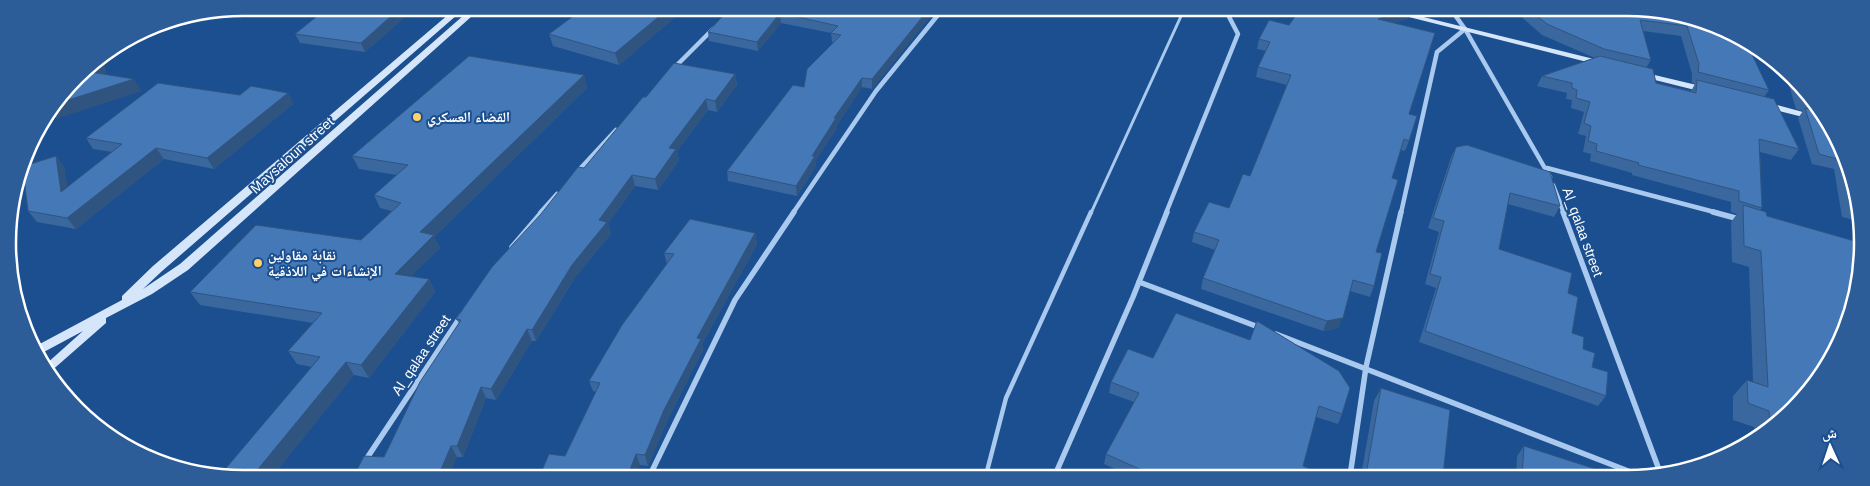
<svg xmlns="http://www.w3.org/2000/svg" width="1870" height="486" font-family="Arial,'Noto Naskh Arabic',sans-serif">
<style>
.lines{fill:none;stroke-linecap:round;stroke-linejoin:round}
.lane-far1{stroke:#a9c9ee;stroke-width:3}
.lane{stroke:#a9c9ee;stroke-width:4.5}
.street-far1{stroke:#a9c9ee;stroke-width:4.5}
.street{stroke:#a9c9ee;stroke-width:5.5}
.secondary{fill:#d6e6fa;fill-rule:evenodd}
.wall{fill:#3a679d;fill-rule:evenodd}
.shaded-wall{fill:#305480}
.building{fill:#4478b7;stroke:#305480}
.poi-dot{fill:#ffd166;stroke:#1b4f8f;stroke-width:2}
.labels{text-anchor:middle;stroke-width:4;stroke-linejoin:round;paint-order:stroke}
.poi-label{font-size:14px;font-weight:bold;fill:#fff;stroke:#1b4f8f;text-anchor:start}
.street-label{font-size:14px;fill:#fff;stroke:#1b4f8f}
.rim{fill:none;stroke:#fff;stroke-width:2.5}
</style>
<rect width="100%" height="100%" fill="#1b4f8f"/>
<g class="lines">
<!-- lane-far1 -->
<path class="lane-far1" d="M1091 213 1182 14 1181 10"/>
<!-- lane -->
<path class="lane" d="M986 475 1006 398 1091 212"/>
<!-- street-far1 -->
<g class="street-far1">
<path d="M1452 11 1465 29 1550 177"/>
<path d="M673 69 713 29"/>
<path d="M1547 168 1718 213"/>
<path d="M578 171 616 130"/>
<path d="M1553 185 1564 213"/>
<path d="M540 213 557 194"/>
<path d="M793 213 876 91 942 10"/>
<path d="M1166 213 1238 34 1226 11"/>
<path d="M1401 213 1437 52 1465 29"/>
</g>
<!-- street -->
<g class="street">
<path d="M1563 212 1661 475"/>
<path d="M1713 212 1739 219"/>
<path d="M512 247 542 212"/>
<path d="M1139 282 1261 328"/>
<path d="M1276 334 1641 476"/>
<path d="M365 461 461 316"/>
<path d="M650 475 735 300 794 212"/>
<path d="M1055 475 1133 297 1167 212"/>
<path d="M1350 476 1366 367 1401 212"/>
</g>
<!-- secondary -->
<g class="secondary">
<path d="M456 8H465L161 272 143 289 180 264 472 8H481L188 270 152 294 106 318V323L49 373 45 365 83 331 42 353 40 354 36 346 122 300V296L153 266Z"/>
<path d="M1385 11H1399L1602 61 1603 63 1599 65Z"/>
<path d="M1639 72H1642L1709 88 1710 90 1709 92H1703L1639 76Z"/>
<path d="M1766 102 1825 118 1827 123 1763 107 1762 105Z"/>
</g>
</g>
<!-- wall -->
<g class="wall">
<path d="M414 9 365 52 300 43 295 34Z"/>
<path d="M565 9H679L680 13 619 65 553 46 549 34 578 12Z"/>
<path d="M749 11 933 13 872 89 862 87 837 125V128L815 161 816 166 797 196 728 181 727 171 804 87 834 43 832 42 831 33 781 23 758 51 709 41 708 32Z"/>
<path d="M1299 11H1430L1420 14 1410 12 1407 19 1394 23 1409 114V141L1405 151 1401 150 1392 178 1376 252 1374 286 1370 297 1350 291 1338 328 1323 331 1201 289 1203 278 1215 250 1192 242 1194 232 1229 208 1250 176 1287 85 1256 77 1258 67 1266 51 1257 49 1259 39 1289 25Z"/>
<path d="M1518 11 1673 12 1769 90 1764 97 1799 149 1791 160 1760 152 1762 208 1760 210 1767 216 1793 410 1755 437 1754 427 1733 420V396L1747 380 1753 382 1749 267 1732 262 1731 222 1737 214 1731 212V202L1632 175V173L1590 161 1591 154 1583 152 1586 136 1578 134 1584 112 1571 108 1572 100 1566 99 1567 93 1537 86 1542 76 1595 58 1542 35 1517 13ZM1643 31 1681 36 1692 74V83L1695 84 1691 91 1656 83 1646 68 1651 60Z"/>
<path d="M735 74 737 85 717 112 708 110 677 151 679 160 658 190 635 186 608 224 611 234 576 276 536 341H532L496 400 486 398 463 457H384L459 323 456 319 646 97Z"/>
<path d="M584 75 587 88 434 237 440 248 411 276 429 279 435 292 369 378 354 375 274 474H221L312 367 297 364 288 351 313 323 200 305 190 292 361 240 392 211 380 208 374 195 397 175 359 169 352 156Z"/>
<path d="M1786 75 1823 112 1858 197V221L1842 217 1834 169 1812 164 1798 118 1803 111 1796 109Z"/>
<path d="M288 93 293 104 214 169 164 159 76 229 37 222 28 211 56 156 64 167 67 187 112 152 93 149 86 138 240 95Z"/>
<path d="M1456 147 1560 206 1554 217 1508 204 1499 249 1568 293 1572 333 1583 349 1592 367 1606 396 1598 406 1419 342 1436 288 1425 284 1439 232 1428 228 1451 157Z"/>
<path d="M755 233 757 244 702 344 703 350 667 421 648 466 565 456 596 392 593 391 589 381 667 264 664 253Z"/>
<path d="M1176 313 1342 414 1338 424 1316 417 1303 466 1324 476H1130L1104 464 1106 454 1134 402 1109 393 1111 382 1153 358Z"/>
<path d="M1381 388 1443 476H1361L1374 401Z"/>
<path d="M1524 446 1608 476H1516L1517 456Z"/>
</g>
<!-- shaded-wall -->
<g class="shaded-wall">
<path d="M400 8 414 9 365 52 361 43Z"/>
<path d="M667 9H679L680 13 619 65 615 53Z"/>
<path d="M928 10H933V13L872 89V79Z"/>
<path d="M1404 11H1410L1407 19 1375 29 1378 19Z"/>
<path d="M1421 11H1430L1420 14Z"/>
<path d="M780 13 781 23 758 51 757 42Z"/>
<path d="M103 56 107 77 82 74 86 69Z"/>
<path d="M735 74 737 85 717 112 715 101Z"/>
<path d="M584 75 587 88 434 237 440 248 401 286 395 274 420 232Z"/>
<path d="M862 78V87L837 125V128L815 161 816 166 797 196 796 186 812 156 834 118Z"/>
<path d="M134 79 142 91 56 119 52 113 59 103Z"/>
<path d="M288 93 293 104 214 169 207 158Z"/>
<path d="M706 99 708 110 677 151 679 160 658 190 655 179 669 148Z"/>
<path d="M156 148 164 159 76 229 67 218Z"/>
<path d="M56 156 64 167 70 203 61 192Z"/>
<path d="M632 175 635 186 608 224 611 234 576 276 536 341 532 330 599 220Z"/>
<path d="M755 233 757 244 702 344 703 350 667 421 648 466 645 455 664 410 697 338Z"/>
<path d="M429 279 435 292 369 378 361 365Z"/>
<path d="M1343 318 1338 328 1323 331 1327 321Z"/>
<path d="M527 329 532 341 496 400 491 389Z"/>
<path d="M31 336 38 343 35 344Z"/>
<path d="M346 362 354 375 274 474H254Z"/>
<path d="M481 387 486 398 463 457 457 446Z"/>
<path d="M451 446 457 457 450 474H439Z"/>
<path d="M636 454 640 465 636 475H628Z"/>
</g>
<!-- building -->
<g class="building">
<path d="M327 8H400L361 43 295 34Z"/>
<path d="M583 9H668L615 53 549 34Z"/>
<path d="M729 9H737L749 11 751 9 928 10 872 79 862 78 834 118H836L812 156H815L796 186 727 171 793 85 804 87 807 69 841 35 831 33 838 26 780 13 757 42 708 32Z"/>
<path d="M1299 11H1404L1378 19 1435 33 1409 114 1417 116 1409 141 1404 139 1392 178 1398 180 1376 252 1382 253 1374 286 1353 280 1343 318 1327 321 1203 278 1219 240 1194 232 1209 202 1229 208 1243 174 1250 176 1291 75 1258 67 1270 42 1259 39 1269 20 1289 25Z"/>
<path d="M1532 12H1673L1746 42 1769 90 1698 72 1699 64 1687 26 1640 20 1651 60 1604 49 1547 24Z"/>
<path d="M469 56 584 75 420 232 434 235 395 274 429 279 361 365 346 362 254 474H221L320 357 288 351 322 313 190 292 256 225 361 240 401 203 374 195 408 165 352 156Z"/>
<path d="M1600 56 1653 69 1656 83 1696 93 1697 80 1774 99 1799 149 1759 139 1762 208 1739 201V191L1638 165 1639 163 1596 151 1597 144 1588 141 1591 126 1584 123 1590 102 1576 98 1577 90 1572 88V83L1542 76Z"/>
<path d="M98 59 99 65 86 69 88 66Z"/>
<path d="M674 63 735 74 715 101 706 99 669 148 676 149 655 179 632 175 599 220 607 222 572 265 532 330 527 329 491 389 481 387 457 446H451L439 474H355L364 456 384 457 420 382 461 320 456 319 492 267 541 214 578 167 584 168 643 97H646Z"/>
<path d="M84 71 134 79 59 103Z"/>
<path d="M158 83 240 95 251 86 288 93 207 158 156 148 67 218 28 211 23 170 24 166 56 156 61 192 122 144 86 138Z"/>
<path d="M1799 88 1813 102 1802 100Z"/>
<path d="M1805 108 1823 113 1858 197V209L1850 207 1841 160 1819 154Z"/>
<path d="M1467 145 1550 172 1560 206 1510 193 1499 249 1572 273 1568 293 1578 297 1572 333 1584 337 1583 349 1595 353 1592 367 1608 372 1606 396 1425 331 1441 277 1430 274 1444 221 1433 218 1456 147Z"/>
<path d="M1743 205 1766 212 1767 216 1858 242V289L1831 360 1793 410 1770 426 1769 411 1748 403 1747 380 1768 387 1761 251 1744 246Z"/>
<path d="M690 219 755 233 697 338 701 339 664 410 645 455 636 454 628 475H540L549 454 565 456 600 383 589 381 622 325 674 254 664 253Z"/>
<path d="M1176 313 1250 340 1257 321 1339 371 1350 388 1342 414 1319 406 1303 466 1324 475V476H1155L1106 454 1139 393 1111 382 1128 349 1153 358Z"/>
<path d="M1381 388 1450 410 1443 476H1381L1382 474 1367 469Z"/>
<path d="M1524 446 1608 473V476H1522Z"/>
</g>
<!-- markers -->
<g class="poi-dot">
<circle cx="417" cy="117" r="5"/>
<circle cx="258" cy="263" r="5"/>
</g>
<g class="labels">
<!-- poi labels -->
<g class="poi-label">
<text x="427" y="122">القضاء العسكري</text>
<text x="268" y="260">نقابة مقاولين<tspan x="268" dy="16">الإنشاءات في اللاذقية</tspan></text>
</g>
<!-- street labels -->
<g class="street-label">
<text transform="translate(292 155) rotate(-42)" y="5">Maysaloun street</text>
<text transform="translate(1583 232) rotate(70)" y="5">Al_qalaa street</text>
<text transform="translate(421 355) rotate(-56)" y="5">Al_qalaa street</text>
</g>
</g>
<!-- crop -->
<path d="M0 0H1870V486H0ZM243 16H1627A227 227 0 0 1 1854 243V243A227 227 0 0 1 1627 470H243A227 227 0 0 1 16 243V243A227 227 0 0 1 243 16Z" fill="#2d5d98" fill-rule="evenodd"/>
<path class="rim" d="M243 16H1627A227 227 0 0 1 1854 243V243A227 227 0 0 1 1627 470H243A227 227 0 0 1 16 243V243A227 227 0 0 1 243 16Z"/>
<!-- north arrow -->
<g transform="translate(1830 446) rotate(357)" stroke="#1b4f8f" stroke-width="4" paint-order="stroke">
<path d="M0-4L9 19L0 12L-9 19Z" fill="#ffffff"/>
<text y="-8" font-size="14" font-weight="bold" text-anchor="middle" fill="#ffffff">ش</text>
</g>
</svg>
